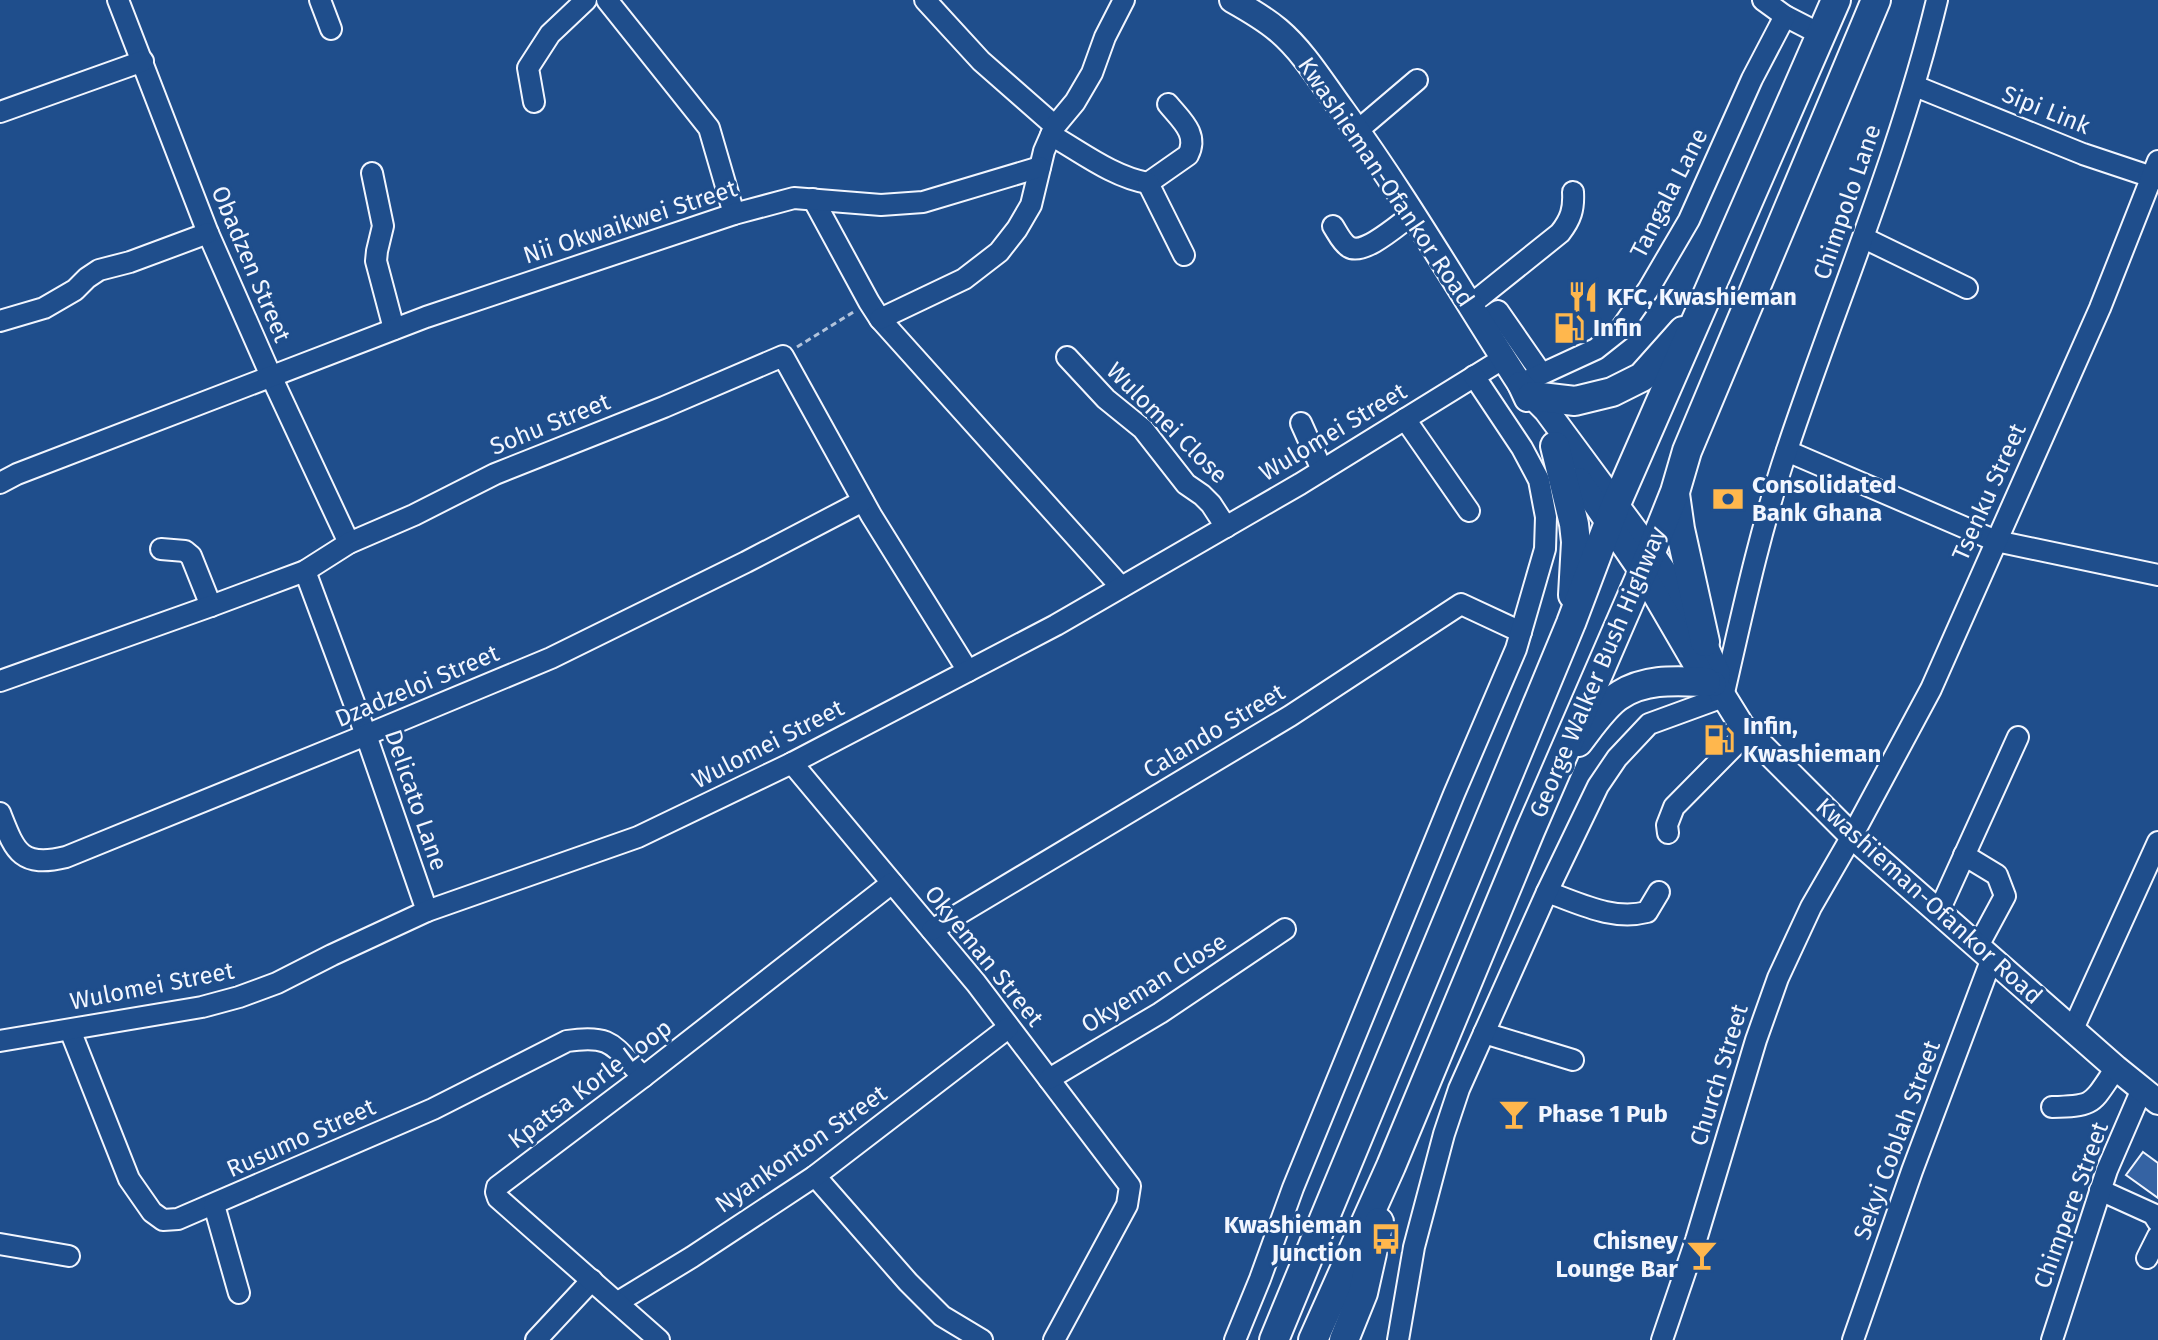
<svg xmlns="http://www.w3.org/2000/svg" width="2158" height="1340" font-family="'Fira Sans',sans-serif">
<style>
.building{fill:#3563a3;stroke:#f2f6ff;stroke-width:2}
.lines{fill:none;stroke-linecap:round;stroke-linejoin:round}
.minor-casing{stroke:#f2f6ff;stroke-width:24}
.major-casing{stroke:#f2f6ff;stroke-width:28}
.highway-casing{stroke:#f2f6ff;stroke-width:32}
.path{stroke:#b3c4dc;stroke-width:3;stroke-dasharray:6 4;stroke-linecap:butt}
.minor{stroke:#1f4e8c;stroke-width:20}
.major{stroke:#1f4e8c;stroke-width:24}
.highway{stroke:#1f4e8c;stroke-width:28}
.labels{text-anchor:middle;stroke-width:6;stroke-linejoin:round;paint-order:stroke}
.street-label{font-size:24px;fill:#f2f6ff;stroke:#1f4e8c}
.poi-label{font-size:24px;font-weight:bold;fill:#f2f6ff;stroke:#1f4e8c;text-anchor:start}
</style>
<rect width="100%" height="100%" fill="#1f4e8c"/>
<!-- building -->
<path class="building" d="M2143 1152 2158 1163V1198L2126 1175Z"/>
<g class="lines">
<defs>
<g id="minor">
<path d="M118 0 208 233 271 376 349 543"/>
<path d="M320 0 331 29"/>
<path d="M607 0 709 128 734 214"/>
<path d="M925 0 981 61 1055 126"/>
<path d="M1763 0 1785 16 1822 35"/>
<path d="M1915 86 2083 154 2158 179"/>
<path d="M534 102 528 68 550 34 586 0"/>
<path d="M0 112 143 61"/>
<path d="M1357 131 1417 80"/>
<path d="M1051 135C1081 152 1113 177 1148 183"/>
<path d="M372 173 383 226 377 251 376 261 394 329"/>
<path d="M1148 183 1188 155C1199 134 1181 120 1168 104"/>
<path d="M1148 183 1184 255"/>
<path d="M813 199 869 302 880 319 1121 587"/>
<path d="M1333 226C1337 232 1342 243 1349 247 1364 256 1399 224 1412 215"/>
<path d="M1864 238 1967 288"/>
<path d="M1469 306 1560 233C1571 219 1574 209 1573 192"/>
<path d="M880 319 964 279 999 252 1017 229 1031 205 1044 151 1051 135 1055 126 1075 102 1092 73 1105 37 1124 0"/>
<path d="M0 321 44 308 75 290 87 278 99 270 130 262 208 233"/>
<path d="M1482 322 1498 311 1541 373"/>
<path d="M1067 357 1106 399 1143 429 1186 484 1202 495 1211 504 1226 527"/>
<path d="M1520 384 1596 349 1620 330 1648 290 1689 220 1752 79 1785 16"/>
<path d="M1405 419 1469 511"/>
<path d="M1301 423 1322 470"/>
<path d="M1787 451 1996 541 2158 575"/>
<path d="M0 483 17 474 426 317 734 214 794 198 881 205 923 202 1040 167"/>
<path d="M161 549 185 551 191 556 211 606"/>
<path d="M305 571 366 735 427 911"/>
<path d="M0 681 211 606 305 571 349 543 414 515 495 474 664 407 783 356 871 515 968 671"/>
<path d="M792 763 976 983 1130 1186 1127 1205 1054 1340"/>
<path d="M0 813C15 851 20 868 66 857L366 735 551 658 746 562 863 501"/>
<path d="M1668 833 1667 825 1674 807 1748 732"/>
<path d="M1964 855 1997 875 2005 896 1978 946"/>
<path d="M1547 892C1579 903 1612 921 1647 912L1659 892"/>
<path d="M1939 911 2018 737"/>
<path d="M932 930 1290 716 1461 604 1521 632"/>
<path d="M2073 1029 2158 842"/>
<path d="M70 1030 129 1179 152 1212 163 1220 178 1219 433 1109 567 1041C613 1034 613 1046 643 1077"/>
<path d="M1484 1033 1573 1060"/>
<path d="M0 1041 202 1007 239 997 277 983 332 955 427 911 638 837 792 763 1056 625 1300 484 1504 358"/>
<path d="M1049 1079 1160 1013 1285 929"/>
<path d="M2052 1107C2096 1106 2091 1104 2116 1068"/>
<path d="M815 1176 908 1282 942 1316 982 1340"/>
<path d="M2100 1190 2153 1214 2158 1222"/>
<path d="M214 1205 239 1293"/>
<path d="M0 1244 69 1256"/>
<path d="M2147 1258 2158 1236"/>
<path d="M618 1302 692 1257 815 1176 1008 1028"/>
<path d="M536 1340 592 1280"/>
<path d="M659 1340 498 1198 496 1192 497 1187 643 1077 892 883"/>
<path d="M1235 1340 1260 1279 1293 1188 1454 794 1516 649 1545 549 1546 517 1539 480 1522 448 1474 376"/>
<path d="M1398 1340 1414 1247 1444 1134 1459 1089 1547 892 1598 786 1617 758 1649 724 1723 697C1742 614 1760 530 1787 450 1837 300 1900 154 1937 0"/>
<path d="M1662 1340 1696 1240 1756 1040 1778 978 1811 907 1852 836 1931 689 2100 308 2158 161"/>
<path d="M1853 1340 1912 1171 1992 958"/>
<path d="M2052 1340 2107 1170 2142 1089"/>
</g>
<g id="major">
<path d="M1232 0C1248 9 1264 18 1278 30 1304 52 1323 84 1343 111 1407 199 1461 293 1520 384L1527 399"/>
<path d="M1520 384 1546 410 1651 552 1689 609 1718 674 1716 684 1742 726 1852 836 2116 1068 2158 1102"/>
<path d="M1579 480 1642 572 1706 682 1714 684"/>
</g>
<g id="highway">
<path d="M1532 396 1575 401 1612 392 1642 377 1683 331"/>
<path d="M1555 446 1574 524 1576 542 1573 595"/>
<path d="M1675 494 1680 529 1705 642"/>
<path d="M1578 742C1589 728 1605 704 1620 695 1646 678 1677 681 1706 682"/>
<path d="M1274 1340 1571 623 1616 504 1836 0"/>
<path d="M1313 1340 1391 1166 1530 831 1651 552 1675 492 1687 451 1876 0"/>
<path d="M1344 1340 1363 1293 1379 1222"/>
</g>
</defs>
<!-- minor casing -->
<use href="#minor" class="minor-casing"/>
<!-- major casing -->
<use href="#major" class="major-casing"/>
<!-- highway casing -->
<use href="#highway" class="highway-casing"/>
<!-- path -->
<path class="path" d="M797 347 855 311"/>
<!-- minor -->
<use href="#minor" class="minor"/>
<!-- major -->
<use href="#major" class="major"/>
<!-- highway -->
<use href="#highway" class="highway"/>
</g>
<!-- icons -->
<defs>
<symbol id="restaurant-bare" viewBox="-9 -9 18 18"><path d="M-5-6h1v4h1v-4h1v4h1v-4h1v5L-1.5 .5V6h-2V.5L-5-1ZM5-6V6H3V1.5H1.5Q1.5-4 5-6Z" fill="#ffb74d" stroke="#1f4e8c" stroke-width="2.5" paint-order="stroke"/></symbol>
<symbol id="fuel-bare" viewBox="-9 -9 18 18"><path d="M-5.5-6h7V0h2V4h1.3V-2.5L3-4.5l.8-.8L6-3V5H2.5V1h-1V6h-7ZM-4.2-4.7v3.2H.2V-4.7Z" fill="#ffb74d" stroke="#1f4e8c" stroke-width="2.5" paint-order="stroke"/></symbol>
<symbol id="bank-bare" viewBox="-9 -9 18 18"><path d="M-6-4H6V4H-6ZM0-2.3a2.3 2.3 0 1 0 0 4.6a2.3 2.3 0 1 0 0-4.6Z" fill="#ffb74d" stroke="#1f4e8c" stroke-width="2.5" paint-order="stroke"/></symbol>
<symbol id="bar-bare" viewBox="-9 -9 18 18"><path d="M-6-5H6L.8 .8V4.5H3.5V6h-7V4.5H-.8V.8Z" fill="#ffb74d" stroke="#1f4e8c" stroke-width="2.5" paint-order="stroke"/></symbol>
<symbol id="bus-bare" viewBox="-9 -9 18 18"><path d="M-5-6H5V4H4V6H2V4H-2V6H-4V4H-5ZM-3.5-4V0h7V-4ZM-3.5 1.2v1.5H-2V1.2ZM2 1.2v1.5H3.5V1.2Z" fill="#ffb74d" stroke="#1f4e8c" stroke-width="2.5" paint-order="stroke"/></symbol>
</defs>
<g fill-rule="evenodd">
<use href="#restaurant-bare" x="1561" y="275" width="44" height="44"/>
<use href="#fuel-bare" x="1547" y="306" width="44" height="44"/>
<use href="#bank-bare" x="1706" y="477" width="44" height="44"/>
<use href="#fuel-bare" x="1697" y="718" width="44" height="44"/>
<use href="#bar-bare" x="1492" y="1092" width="44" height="44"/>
<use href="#bus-bare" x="1364" y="1217" width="44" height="44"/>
<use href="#bar-bare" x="1680" y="1233" width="44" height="44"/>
</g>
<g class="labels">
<!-- street labels -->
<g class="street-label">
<text transform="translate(2046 110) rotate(22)" y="8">Sipi Link</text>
<text transform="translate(1386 182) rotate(56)" y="8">Kwashieman-Ofankor Road</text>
<text transform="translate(1669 193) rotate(-63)" y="8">Tangala Lane</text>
<text transform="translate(1847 202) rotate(-71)" y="8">Chimpolo Lane</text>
<text transform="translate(630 222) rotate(-18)" y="8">Nii Okwaikwei Street</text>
<text transform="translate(251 264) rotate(67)" y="8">Obadzen Street</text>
<text transform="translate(1167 423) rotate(45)" y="8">Wulomei Close</text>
<text transform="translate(550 424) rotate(-22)" y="8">Sohu Street</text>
<text transform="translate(1333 432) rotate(-31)" y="8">Wulomei Street</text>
<text transform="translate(1989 492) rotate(-66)" y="8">Tsenku Street</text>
<text transform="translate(1598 672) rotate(-67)" y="8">George Walker Bush Highway</text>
<text transform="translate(417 686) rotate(-23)" y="8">Dzadzeloi Street</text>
<text transform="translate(1214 731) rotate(-31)" y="8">Calando Street</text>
<text transform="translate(768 744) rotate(-27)" y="8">Wulomei Street</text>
<text transform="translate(416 800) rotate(71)" y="8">Delicato Lane</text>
<text transform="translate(1929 901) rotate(42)" y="8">Kwashieman-Ofankor Road</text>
<text transform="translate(984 956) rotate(51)" y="8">Okyeman Street</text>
<text transform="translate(1154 983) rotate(-32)" y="8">Okyeman Close</text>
<text transform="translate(152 986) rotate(-11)" y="8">Wulomei Street</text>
<text transform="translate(1719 1075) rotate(-73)" y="8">Church Street</text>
<text transform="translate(590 1084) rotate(-37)" y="8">Kpatsa Korle Loop</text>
<text transform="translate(301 1138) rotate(-24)" y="8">Rusumo Street</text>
<text transform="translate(1897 1140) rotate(-70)" y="8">Sekyi Coblah Street</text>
<text transform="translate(801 1149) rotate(-35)" y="8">Nyankonton Street</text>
<text transform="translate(2071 1205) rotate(-70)" y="8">Chimpere Street</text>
</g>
<!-- poi labels -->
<g class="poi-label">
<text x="1607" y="305">KFC, Kwashieman</text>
<text x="1593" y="336">Infin</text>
<text x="1752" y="493">Consolidated<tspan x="1752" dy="28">Bank Ghana</tspan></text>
<text x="1743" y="734">Infin,<tspan x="1743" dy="28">Kwashieman</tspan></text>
<text x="1538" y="1122">Phase 1 Pub</text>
<text x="1362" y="1233" text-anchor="end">Kwashieman<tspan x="1362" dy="28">Junction</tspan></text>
<text x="1678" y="1249" text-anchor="end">Chisney<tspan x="1678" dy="28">Lounge Bar</tspan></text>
</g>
</g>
</svg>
